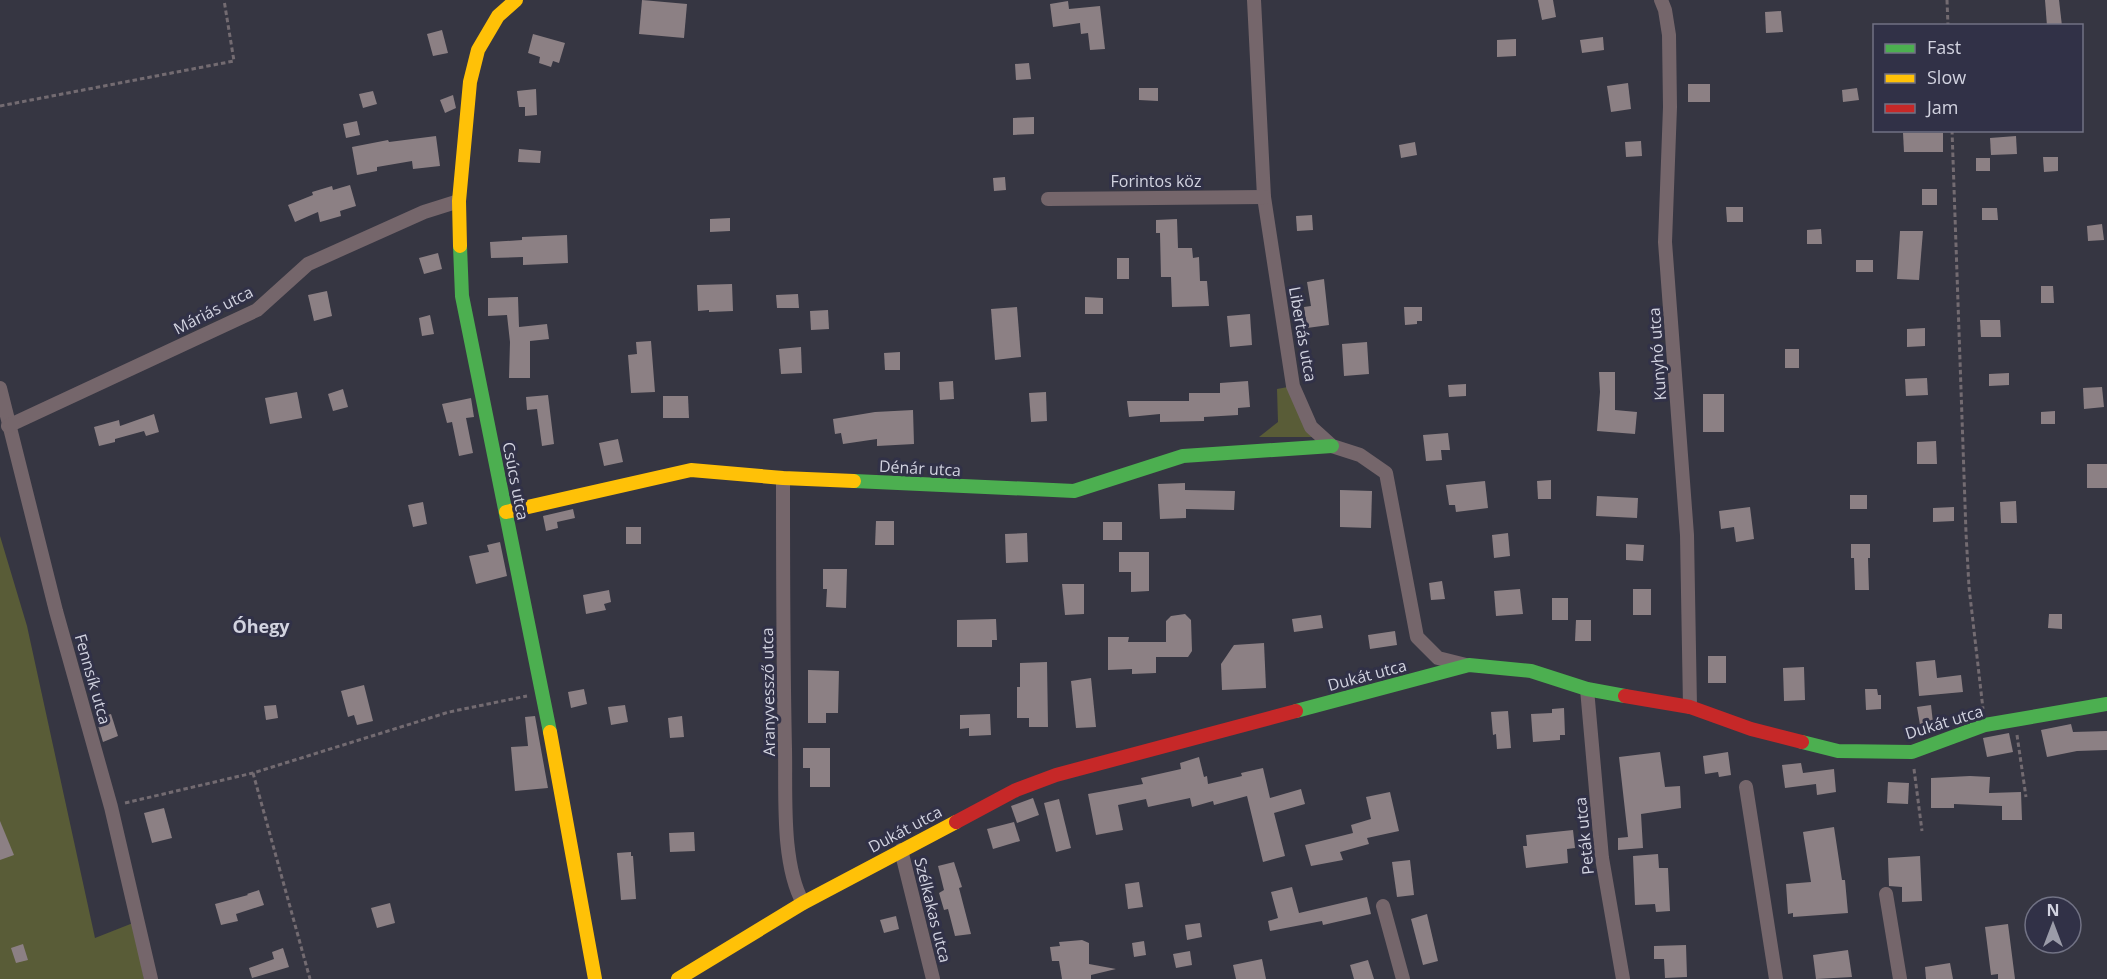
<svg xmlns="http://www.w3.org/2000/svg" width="2107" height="979" font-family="'Open Sans',sans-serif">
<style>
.green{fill:#595c37}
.building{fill:#8c8084}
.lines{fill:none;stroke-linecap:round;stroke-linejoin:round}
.path{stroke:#736b71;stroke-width:3;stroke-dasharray:4.5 3;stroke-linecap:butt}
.street{stroke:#75666b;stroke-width:14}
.fast{stroke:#4caf50;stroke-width:14}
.slow{stroke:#ffc107;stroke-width:14}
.jam{stroke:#c62828;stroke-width:14}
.labels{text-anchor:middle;stroke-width:6;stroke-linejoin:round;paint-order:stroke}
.street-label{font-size:16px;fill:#d2d3e0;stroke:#313147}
.neighbourhood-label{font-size:18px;font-weight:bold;fill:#d2d3e0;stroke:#313147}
</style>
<rect width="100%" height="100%" fill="#363642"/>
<!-- green -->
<g class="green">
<path d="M1288 387 1317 437H1259L1278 422 1277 389Z"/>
<path d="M0 536 27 626 95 938 133 923 144 979H0Z"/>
</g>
<!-- building -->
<g class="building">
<path d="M642 0 687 4 684 38 639 34Z"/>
<path d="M1538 0H1553L1556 17 1542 20Z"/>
<path d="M2045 0H2059L2062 26H2047Z"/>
<path d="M1068 1 1069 9 1100 6 1105 49 1090 50 1088 33 1081 34 1080 23 1053 27 1050 4Z"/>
<path d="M1781 11 1783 32 1766 33 1765 12Z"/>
<path d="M442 30 448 53 433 56 427 34Z"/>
<path d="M533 34 565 43 559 63 553 61 551 67 539 63 540 57 528 53Z"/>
<path d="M1603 37 1604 50 1582 53 1580 40Z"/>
<path d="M1516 39V56L1497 57V40Z"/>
<path d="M1029 63 1031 79 1016 80 1015 64Z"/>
<path d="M1628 83 1631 109 1611 112 1607 86Z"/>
<rect x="1688" y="84" width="22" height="18"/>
<path d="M1139 88H1158V101L1139 100Z"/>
<path d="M1857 88 1859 100 1843 102 1842 90Z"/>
<path d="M536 89 537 115 525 116V107H519L517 91Z"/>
<path d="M373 91 377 104 363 108 359 94Z"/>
<path d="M453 95 456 108 445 113 440 100Z"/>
<path d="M1034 117V134L1013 135V118Z"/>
<path d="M357 121 360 135 346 138 343 124Z"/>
<path d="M1903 133H1943V152H1904Z"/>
<path d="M436 136 440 166 413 169 412 161 377 167V171L357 175 352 147 388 140 389 142Z"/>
<path d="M2016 136 2017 154 1991 155 1990 138Z"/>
<path d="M1641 141 1642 156 1626 157 1625 142Z"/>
<path d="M1415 142 1417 155 1401 158 1399 145Z"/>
<path d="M519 149 541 151 540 163 518 162Z"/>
<path d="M2043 157H2058V171L2044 172Z"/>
<rect x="1976" y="158" width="14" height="13"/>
<path d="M1005 177 1006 190 994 191 993 178Z"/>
<path d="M350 185 356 206 340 211 341 216 320 222 318 212 295 222 288 205 313 195 312 192 332 186 333 190Z"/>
<rect x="1922" y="189" width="15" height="16"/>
<path d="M1726 207H1743V222H1727Z"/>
<path d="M1982 208H1997L1998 220H1982Z"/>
<path d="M1312 215 1313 230 1297 231 1296 216Z"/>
<path d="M730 218V231L710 232V219Z"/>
<path d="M1177 219 1178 248H1192L1193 258 1199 257 1200 281H1207L1209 306 1172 307 1171 277H1161L1160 233H1156V220Z"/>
<path d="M2102 224 2104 240 2088 241 2087 226Z"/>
<path d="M1821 229 1822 244H1807V230Z"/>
<path d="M1900 231H1923L1919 280 1897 279Z"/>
<path d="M567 235 568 263 523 265V257L491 258 490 242 522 240V237Z"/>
<path d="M438 253 442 269 424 274 419 258Z"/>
<rect x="1117" y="258" width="12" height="21"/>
<rect x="1856" y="260" width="17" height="12"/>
<path d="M1324 279 1329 325 1307 328 1304 307 1311 306 1307 282Z"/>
<path d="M732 284 733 311 709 312V310L698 311 697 285Z"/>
<path d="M2041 286H2053L2054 303H2041Z"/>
<path d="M327 291 332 316 314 321 308 295Z"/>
<path d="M798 294 799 308H777L776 295Z"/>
<path d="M518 297 519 327 547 324 549 339 530 341V378H509L510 342 507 315 488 316V298Z"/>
<path d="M1085 297 1103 298V314H1085Z"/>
<path d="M1017 307 1021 357 995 360 991 309Z"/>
<path d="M1404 307H1422V321H1417V324L1405 325Z"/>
<path d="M828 310 829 329 811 330 810 311Z"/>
<path d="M1250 314 1252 345 1230 347 1227 316Z"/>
<path d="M430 315 434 334 422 336 419 318Z"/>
<path d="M1980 320H2000L2001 337H1981Z"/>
<path d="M1925 328V346L1907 347V329Z"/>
<path d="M651 341 655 392 631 393 628 355 637 354 636 342Z"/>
<path d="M1367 342 1369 374 1344 376 1342 344Z"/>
<path d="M801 347 802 373 781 374 779 349Z"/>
<rect x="1785" y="349" width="14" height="19"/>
<path d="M900 352V370H885L884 353Z"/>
<path d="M1599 372H1615V410L1637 412 1635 434 1597 431 1600 392Z"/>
<path d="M2009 373V385L1989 386V374Z"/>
<path d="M1927 378 1928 395 1906 396 1905 379Z"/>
<path d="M953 381 954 399 940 400 939 382Z"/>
<path d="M1248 381 1250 407 1238 408V415L1204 417V421L1160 422V414L1129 417 1127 401H1189V393H1220V383Z"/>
<path d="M1466 384V396L1449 397 1448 385Z"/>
<path d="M2102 387 2104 407 2084 409 2083 388Z"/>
<path d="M343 389 348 407 333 411 328 394Z"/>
<path d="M297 392 302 418 270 424 265 398Z"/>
<path d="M1046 392 1047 421 1031 422 1029 393Z"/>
<rect x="1703" y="394" width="21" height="38"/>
<path d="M548 395 554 444 542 446 537 409 527 410 526 397Z"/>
<path d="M663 396H688L689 418H663Z"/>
<path d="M471 398 474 417 466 418 473 453 459 456 452 422 447 423 442 404Z"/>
<path d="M913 410 914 444 877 446V439L843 444 841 433 835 434 833 419 875 412Z"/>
<path d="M2055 411V424H2041V412Z"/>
<path d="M154 414 159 432 146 436 144 431 115 439V442L99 446 94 427 119 420 120 426Z"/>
<path d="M1448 433 1450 450H1441L1442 460 1426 461 1423 435Z"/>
<path d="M618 439 623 462 604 466 599 443Z"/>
<path d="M1936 441 1937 464H1917V442Z"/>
<rect x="2087" y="464" width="20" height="24"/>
<path d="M1551 480V499H1538L1537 481Z"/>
<path d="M1485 481 1488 508 1456 512 1455 505H1449L1446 485Z"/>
<path d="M1185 483V490L1235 491 1234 510 1186 509V518L1160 519 1158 484Z"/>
<path d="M1340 490 1372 491 1371 528 1340 527Z"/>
<rect x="1850" y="495" width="17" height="14"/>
<path d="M1597 496 1638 498 1637 518 1596 516Z"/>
<path d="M2016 501 2017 523H2001L2000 502Z"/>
<path d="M423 502 427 524 413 527 408 505Z"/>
<path d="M1750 507 1754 539 1736 542 1734 527 1721 529 1719 511Z"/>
<path d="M1954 507V521L1933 522V508Z"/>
<path d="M573 509 575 518 557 522 558 528 546 531 543 516Z"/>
<path d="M876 521H894V545H875Z"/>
<rect x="1103" y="522" width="19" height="18"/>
<rect x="626" y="527" width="15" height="17"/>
<path d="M1027 533 1028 562 1006 563 1005 534Z"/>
<path d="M1508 533 1510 556 1494 558 1492 535Z"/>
<path d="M500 542 507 576 476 584 469 556 489 552 487 545Z"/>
<path d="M1626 544 1644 545 1643 561 1626 560Z"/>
<path d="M1851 544H1870V558H1868L1869 590H1855L1854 558H1851Z"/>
<path d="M1119 552H1149V591L1131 592V572H1119Z"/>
<path d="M823 569H847L846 608 826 607 827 589H823Z"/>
<path d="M1442 581 1445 599 1431 600 1429 583Z"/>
<path d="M1062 584H1084V614L1065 615Z"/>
<path d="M1520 589 1523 614 1496 616 1494 591Z"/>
<rect x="1633" y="589" width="18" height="26"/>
<path d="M609 590 611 602 604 604 606 610 586 614 583 595Z"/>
<rect x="1552" y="598" width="16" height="22"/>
<path d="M1185 614 1191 620 1192 651 1188 657H1156V673L1132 674V669L1108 670V637H1129L1128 642H1166V621L1171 616Z"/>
<path d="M2049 614H2062V629L2048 628Z"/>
<path d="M1321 615 1323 628 1294 632 1292 619Z"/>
<path d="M996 619 997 640H992V647H957V620Z"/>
<path d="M1576 620H1591V641H1575Z"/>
<path d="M1395 631 1397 645 1370 649 1368 635Z"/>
<path d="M1264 643 1266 688 1222 690 1221 664 1234 645Z"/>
<rect x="1708" y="656" width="18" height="27"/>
<path d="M1935 660 1937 678 1961 675 1963 692 1919 696 1916 662Z"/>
<path d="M1047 662 1048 727H1029V718H1017V687H1020V663Z"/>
<path d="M1804 667 1805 700 1784 701 1783 668Z"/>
<path d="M808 670 839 671 838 713H826V723H808Z"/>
<path d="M1091 678 1096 727 1076 728 1071 681Z"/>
<path d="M364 685 373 721 357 725 354 715 348 717 341 691Z"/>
<path d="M584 689 587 704 571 708 568 692Z"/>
<path d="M1865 689H1877L1878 695H1881V709L1866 710Z"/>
<path d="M276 705 278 718 266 720 264 706Z"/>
<path d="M625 705 628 722 611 725 608 707Z"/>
<path d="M1931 705 1933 723 1920 725 1917 707Z"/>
<path d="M1564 708 1565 735H1560V740L1533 742 1531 714 1552 713V709Z"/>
<path d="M1508 711 1511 748 1497 749 1496 734 1493 735 1491 712Z"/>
<path d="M111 714 118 736 103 742 96 719Z"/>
<path d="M990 714 991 735 969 736V728L960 729V715Z"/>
<path d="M535 716 548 788 515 791 511 747 528 746 525 717Z"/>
<path d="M682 716 684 737 670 738 668 718Z"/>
<path d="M2071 724 2073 732 2107 731V750L2077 751 2047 757 2041 730Z"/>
<path d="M2009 733 2013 752 1987 757 1983 738Z"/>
<path d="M803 748H830V787H810V768H803Z"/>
<path d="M1660 752 1665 787 1680 786 1681 808 1641 814 1643 848 1618 850V838L1628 837 1619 757Z"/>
<path d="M1728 752 1731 775 1719 777 1718 772 1705 774 1703 756Z"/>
<path d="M1199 757 1204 777 1207 776 1208 784 1242 776 1241 773 1263 768 1270 798 1301 789 1305 804 1274 813 1285 856 1263 862 1247 796 1214 805 1213 801 1192 807 1190 798 1148 807 1146 799 1118 805 1123 830 1096 835 1088 794 1143 784 1141 778 1181 769 1180 763Z"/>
<path d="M1801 763 1803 773 1834 769 1836 792 1817 795 1816 784 1785 788 1782 765Z"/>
<path d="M1970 776 1990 777 1989 793 2021 792 2022 820H2002V806L1954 804V808H1931V778Z"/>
<path d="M1888 782 1909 783 1908 804 1887 803Z"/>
<path d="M1390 792 1399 831 1367 838 1369 844 1340 852 1343 860 1311 866 1305 845 1353 833 1351 825 1371 819 1366 797Z"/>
<path d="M1033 798 1039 815 1017 823 1011 806Z"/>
<path d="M1059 799 1071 848 1056 852 1044 803Z"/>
<path d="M164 808 172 838 152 843 144 813Z"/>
<path d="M0 821 14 855 0 860Z"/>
<path d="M1014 822 1020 841 993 849 987 829Z"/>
<path d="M1834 827 1842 880H1845L1848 913 1793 917V913L1788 914 1786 884 1811 882 1803 832Z"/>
<path d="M1573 830 1575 848 1567 849 1568 863 1526 868 1523 846H1527L1526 835Z"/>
<path d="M694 832 695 851 670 852 669 833Z"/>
<path d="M631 852V856H633L636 899 621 900 617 853Z"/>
<path d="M1658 854 1659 868H1668L1670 911 1656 912 1655 904 1635 905 1633 856Z"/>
<path d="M1920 856 1922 901 1902 902V887L1889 886 1888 858Z"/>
<path d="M1410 860 1414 895 1397 897 1392 862Z"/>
<path d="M954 862 962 887 959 888 971 934 955 936 948 909 944 910 939 893 944 890 938 866Z"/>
<path d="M1139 882 1143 907 1128 909 1125 884Z"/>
<path d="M1292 887 1299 913 1367 897 1371 914 1323 925 1322 921 1270 931 1268 921 1278 918 1271 892Z"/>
<path d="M259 890 264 905 236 914 238 921 221 925 215 904 248 895 247 894Z"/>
<path d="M390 903 395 923 377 928 371 908Z"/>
<path d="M1427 914 1438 961 1423 965 1411 919Z"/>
<path d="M896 916 899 929 884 933 880 920Z"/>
<path d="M1200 923 1202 937 1187 940 1185 925Z"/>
<path d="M2008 924 2015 979H1998V974L1991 975 1985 927Z"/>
<path d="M1082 940 1089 943V964L1116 969 1091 975V979H1062L1059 961H1052L1050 947 1060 946 1059 942Z"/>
<path d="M1144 941 1146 955 1134 957 1132 943Z"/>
<path d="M23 944 28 960 16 963 11 948Z"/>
<path d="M1686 945 1687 977 1665 978 1664 959H1654V946Z"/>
<path d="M283 948 289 967 252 978 249 968 274 959 272 952Z"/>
<path d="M1848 950 1852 977 1816 979 1813 955Z"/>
<path d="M1190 951 1192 965 1176 968 1173 954Z"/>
<path d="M1262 959 1266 979H1236L1233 965Z"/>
<path d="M1368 960 1374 979H1354L1350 965Z"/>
<path d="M1950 963 1953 979H1926L1925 967Z"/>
</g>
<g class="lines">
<!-- path -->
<g class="path">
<path d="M1947 0 1948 26"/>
<path d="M0 106 234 61 224 0"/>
<path d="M1952 130 1966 533 1969 587 1983 709"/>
<path d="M2017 735 2026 797"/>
<path d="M1914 769 1922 831"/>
<path d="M253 773 310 979"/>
<path d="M125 803 253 773 449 712 527 696"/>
</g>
<!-- street -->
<g class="street">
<path d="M1254 0 1264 197 1293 386 1311 427 1332 446 1360 455 1386 473 1417 637 1438 658 1466 665"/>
<path d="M1661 0 1665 10 1669 35 1670 107 1665 242 1687 535 1690 707"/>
<path d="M1048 199 1264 197"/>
<path d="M0 388 56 611 111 807 151 979"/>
<path d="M8 426 257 310 308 264 424 212 459 201"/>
<path d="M783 478C783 568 783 659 785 749 786 794 781 863 803 903"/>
<path d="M1587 689 1602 858 1623 979"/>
<path d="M1746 787 1776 979"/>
<path d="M901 850 933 979"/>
<path d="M1886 894 1900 979"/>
<path d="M1383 906 1403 979"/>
</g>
<!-- fast -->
<g class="fast">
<path d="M460 246 462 296 550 732"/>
<path d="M854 481 1074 491 1183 456 1332 446"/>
<path d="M1296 711 1469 665 1531 671 1587 689 1625 696"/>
<path d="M1802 742 1838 751 1912 752 1985 725 2107 704"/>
</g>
<!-- slow -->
<g class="slow">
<path d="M460 246 459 201 470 82 478 50 498 16 516 0"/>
<path d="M506 512 691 470 783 478 854 481"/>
<path d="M550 732 595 979"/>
<path d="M678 979 803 903 956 822"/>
</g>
<!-- jam -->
<g class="jam">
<path d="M1625 696 1690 707 1751 729 1802 742"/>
<path d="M956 822 1016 790 1056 775 1296 711"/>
</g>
</g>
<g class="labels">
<!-- street labels -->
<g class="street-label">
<text x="1156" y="187">Forintos köz</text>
<text transform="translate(213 310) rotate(-27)" y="6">Máriás utca</text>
<text transform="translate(1303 334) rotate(80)" y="6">Libertás utca</text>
<text transform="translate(1657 354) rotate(-94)" y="6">Kunyhó utca</text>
<text transform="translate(920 468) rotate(3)" y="6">Dénár utca</text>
<text transform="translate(516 481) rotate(79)" y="6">Csúcs utca</text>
<text transform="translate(1367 675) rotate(-15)" y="6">Dukát utca</text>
<text transform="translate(93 679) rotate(74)" y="6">Fennsík utca</text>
<text transform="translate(768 692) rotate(-91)" y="6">Aranyvessző utca</text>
<text transform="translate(1944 722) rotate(-17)" y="6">Dukát utca</text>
<text transform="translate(905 829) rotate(-28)" y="6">Dukát utca</text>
<text transform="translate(1584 836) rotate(-96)" y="6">Peták utca</text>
<text transform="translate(933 910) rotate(76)" y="6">Szélkakas utca</text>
</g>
<!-- neighbourhood labels -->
<g class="neighbourhood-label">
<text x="261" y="633">Óhegy</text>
</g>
</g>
<!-- legend -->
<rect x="1873" y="24" width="210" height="108" fill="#313147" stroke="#717284" stroke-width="1.5"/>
<rect x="1885" y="44" width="30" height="9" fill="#4caf50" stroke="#717284" stroke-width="1.5"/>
<text x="1927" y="54" font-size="18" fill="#d2d3e0">Fast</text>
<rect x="1885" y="74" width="30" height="9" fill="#ffc107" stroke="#717284" stroke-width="1.5"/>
<text x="1927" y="84" font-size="18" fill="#d2d3e0">Slow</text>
<rect x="1885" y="104" width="30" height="9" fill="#c62828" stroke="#717284" stroke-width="1.5"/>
<text x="1927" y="114" font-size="18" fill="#d2d3e0">Jam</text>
<!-- north arrow -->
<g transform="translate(2053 925)"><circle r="28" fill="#313147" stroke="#717284" stroke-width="1.5"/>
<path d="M0-4.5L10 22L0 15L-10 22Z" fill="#9b9ca9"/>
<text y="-9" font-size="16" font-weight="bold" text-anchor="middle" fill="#d2d3e0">N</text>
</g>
</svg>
